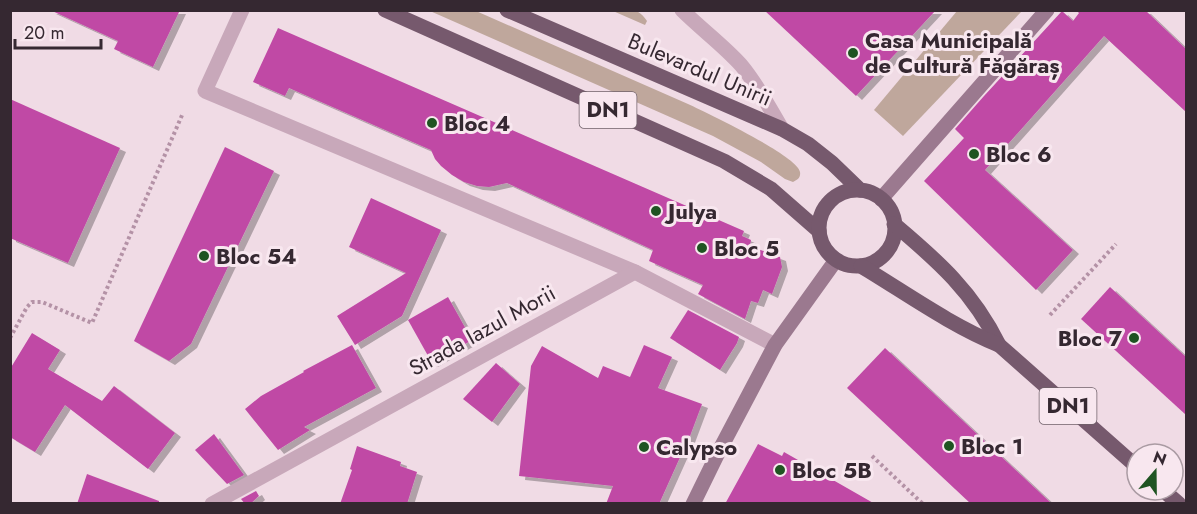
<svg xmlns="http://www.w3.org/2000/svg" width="1197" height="514" font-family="Jost,sans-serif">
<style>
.green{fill:#bfa79c}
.building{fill:#c04aa5;filter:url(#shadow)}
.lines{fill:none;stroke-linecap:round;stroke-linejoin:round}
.path{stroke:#b492a6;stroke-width:4;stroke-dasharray:3 3;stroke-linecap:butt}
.lane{stroke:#c8a8ba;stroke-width:15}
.street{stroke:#c8a8ba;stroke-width:15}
.secondary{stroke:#9b798f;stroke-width:15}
.primary{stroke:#76596d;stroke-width:15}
.poi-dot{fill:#1f5422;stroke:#f8e7ef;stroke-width:2}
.labels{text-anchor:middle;stroke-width:6;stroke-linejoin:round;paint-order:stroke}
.shield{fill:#f8e7ef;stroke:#70616a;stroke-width:1.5}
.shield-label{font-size:21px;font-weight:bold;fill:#352831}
.poi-label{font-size:22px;font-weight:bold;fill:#352831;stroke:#f8e7ef;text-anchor:start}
.street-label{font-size:22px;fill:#352831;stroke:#f8e7ef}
</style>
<defs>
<filter id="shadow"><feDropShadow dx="6" dy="4" stdDeviation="0" flood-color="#0004"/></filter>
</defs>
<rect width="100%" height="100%" fill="#f0dbe5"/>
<!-- green -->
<g class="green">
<path d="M430 11H476L688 104C705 112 798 156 800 172 801 178 797 180 793 182L785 179 761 162 713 136Z"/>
<path d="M613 11C629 10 638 7 647 21L645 25Z"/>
<path d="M957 11 1021 10V12L903 136 874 110Z"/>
</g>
<!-- building -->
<g class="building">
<path d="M50 10H180L153 67 114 49 118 41Z"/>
<path d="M764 10H936L856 96Z"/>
<path d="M1076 10H1145L1186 49V112L1104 36 985 170 1073 250 1036 290 924 181 964 138 955 129 984 96 1062 11 1073 21 1079 13Z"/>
<path d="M278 28 744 231 742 236 751 240 750 246 780 257 782 267 772 294 763 290 758 303 751 301 745 319 698 294 703 285 649 261 653 250 507 183 489 187 477 186 464 182 452 175 441 166 435 159 431 150 289 88 285 96 253 82Z"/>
<path d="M10 99 120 148 68 263 10 238Z"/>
<path d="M225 147 274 171 191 344 169 361 134 341Z"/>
<path d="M371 198 441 230 402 316 355 345 337 316 406 273 349 247Z"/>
<path d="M1110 287 1186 357V415L1081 319Z"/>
<path d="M448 297 472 340 432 363 408 320Z"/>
<path d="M688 310 739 337 737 343 720 370 670 338Z"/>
<path d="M32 333 60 350 48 369 102 401 114 386 175 433 148 469 65 405 35 452 10 437V369Z"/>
<path d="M352 345 376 388 304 427 310 430 278 450 245 409 261 396 304 372 303 371Z"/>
<path d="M644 345 672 357 658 388 702 404 687 444H686L659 504H606L613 486 519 476 531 366 542 346 598 378 603 366 630 377Z"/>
<path d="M885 348 1052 504H971L847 388Z"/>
<path d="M496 363 520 384 492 422 463 399Z"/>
<path d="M214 434 244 475 227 484 195 450Z"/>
<path d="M758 444 782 456 784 452 875 504H725Z"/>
<path d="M357 446 401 462 400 466 417 472 407 504H340L352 470 350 469Z"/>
<path d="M87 474 159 501V504H77Z"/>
<path d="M256 491 259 496 250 504H245L241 499Z"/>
</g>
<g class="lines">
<!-- path -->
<g class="path">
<path d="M1050 315 1116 244"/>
<path d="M10 338 27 307 32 302H42L92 323 183 113"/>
<path d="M872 456 923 504"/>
</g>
<!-- lane -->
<path class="lane" d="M242 10 205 91 635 272"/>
<!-- street -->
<g class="street">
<path d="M682 10C701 29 723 45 741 65 757 84 769 107 782 129"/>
<path d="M212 504 635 272 775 345"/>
</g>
<!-- secondary -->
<g class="secondary">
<path d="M881 199 1047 10"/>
<path d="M693 504 717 455 775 345 836 260"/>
</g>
<!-- primary -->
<g class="primary">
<path d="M385 10 724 161 771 189 819 231"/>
<path d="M507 10 782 129 808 144 832 163 860 190"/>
<circle cx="857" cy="228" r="38"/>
<path d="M894 224C938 261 973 292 999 345"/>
<path d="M861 266C906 293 950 325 999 345L1137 467"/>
<path d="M1163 490 1179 504"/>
</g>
</g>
<!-- markers -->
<g class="poi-dot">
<circle cx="853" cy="53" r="6"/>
<circle cx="432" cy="123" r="6"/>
<circle cx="974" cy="154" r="6"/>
<circle cx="656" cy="211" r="6"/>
<circle cx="702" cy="248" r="6"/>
<circle cx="204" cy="256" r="6"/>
<circle cx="1134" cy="338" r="6"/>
<circle cx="949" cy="446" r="6"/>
<circle cx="644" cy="447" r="6"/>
<circle cx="780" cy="470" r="6"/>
</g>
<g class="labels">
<!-- shield labels -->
<g class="shield">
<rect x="579.5" y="92" width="57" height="36" rx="4.5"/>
<rect x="1039.5" y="388" width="57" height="36" rx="4.5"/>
</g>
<g class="shield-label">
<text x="608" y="117">DN1</text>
<text x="1068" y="413">DN1</text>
</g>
<!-- poi labels -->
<g class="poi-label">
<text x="865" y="48">Casa Municipală<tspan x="865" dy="25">de Cultură Făgăraș</tspan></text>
<text x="444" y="131">Bloc 4</text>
<text x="986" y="162">Bloc 6</text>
<text x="668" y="219">Julya</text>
<text x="714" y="256">Bloc 5</text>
<text x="216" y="264">Bloc 54</text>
<text x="1122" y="346" text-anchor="end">Bloc 7</text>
<text x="961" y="454">Bloc 1</text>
<text x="656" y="455">Calypso</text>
<text x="792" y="478">Bloc 5B</text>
</g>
<!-- street labels -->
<g class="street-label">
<text transform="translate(700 69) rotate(23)" y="8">Bulevardul Unirii</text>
<text transform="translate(482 330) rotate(-29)" y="8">Strada Iazul Morii</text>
</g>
</g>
<!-- border -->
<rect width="1197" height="514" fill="none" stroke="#352831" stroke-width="24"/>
<!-- north arrow -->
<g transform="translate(1155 472) rotate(20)"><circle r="28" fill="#f8e7ef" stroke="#aa9ba3" stroke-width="1.5"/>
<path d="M0-4.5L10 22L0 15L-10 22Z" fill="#1f5422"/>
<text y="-9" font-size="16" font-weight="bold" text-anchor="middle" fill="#352831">N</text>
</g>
<!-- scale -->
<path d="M15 39v9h86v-9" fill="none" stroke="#352831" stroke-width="3"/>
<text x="24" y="39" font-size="18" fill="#352831" stroke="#f8e7ef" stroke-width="4.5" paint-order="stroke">20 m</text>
</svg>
